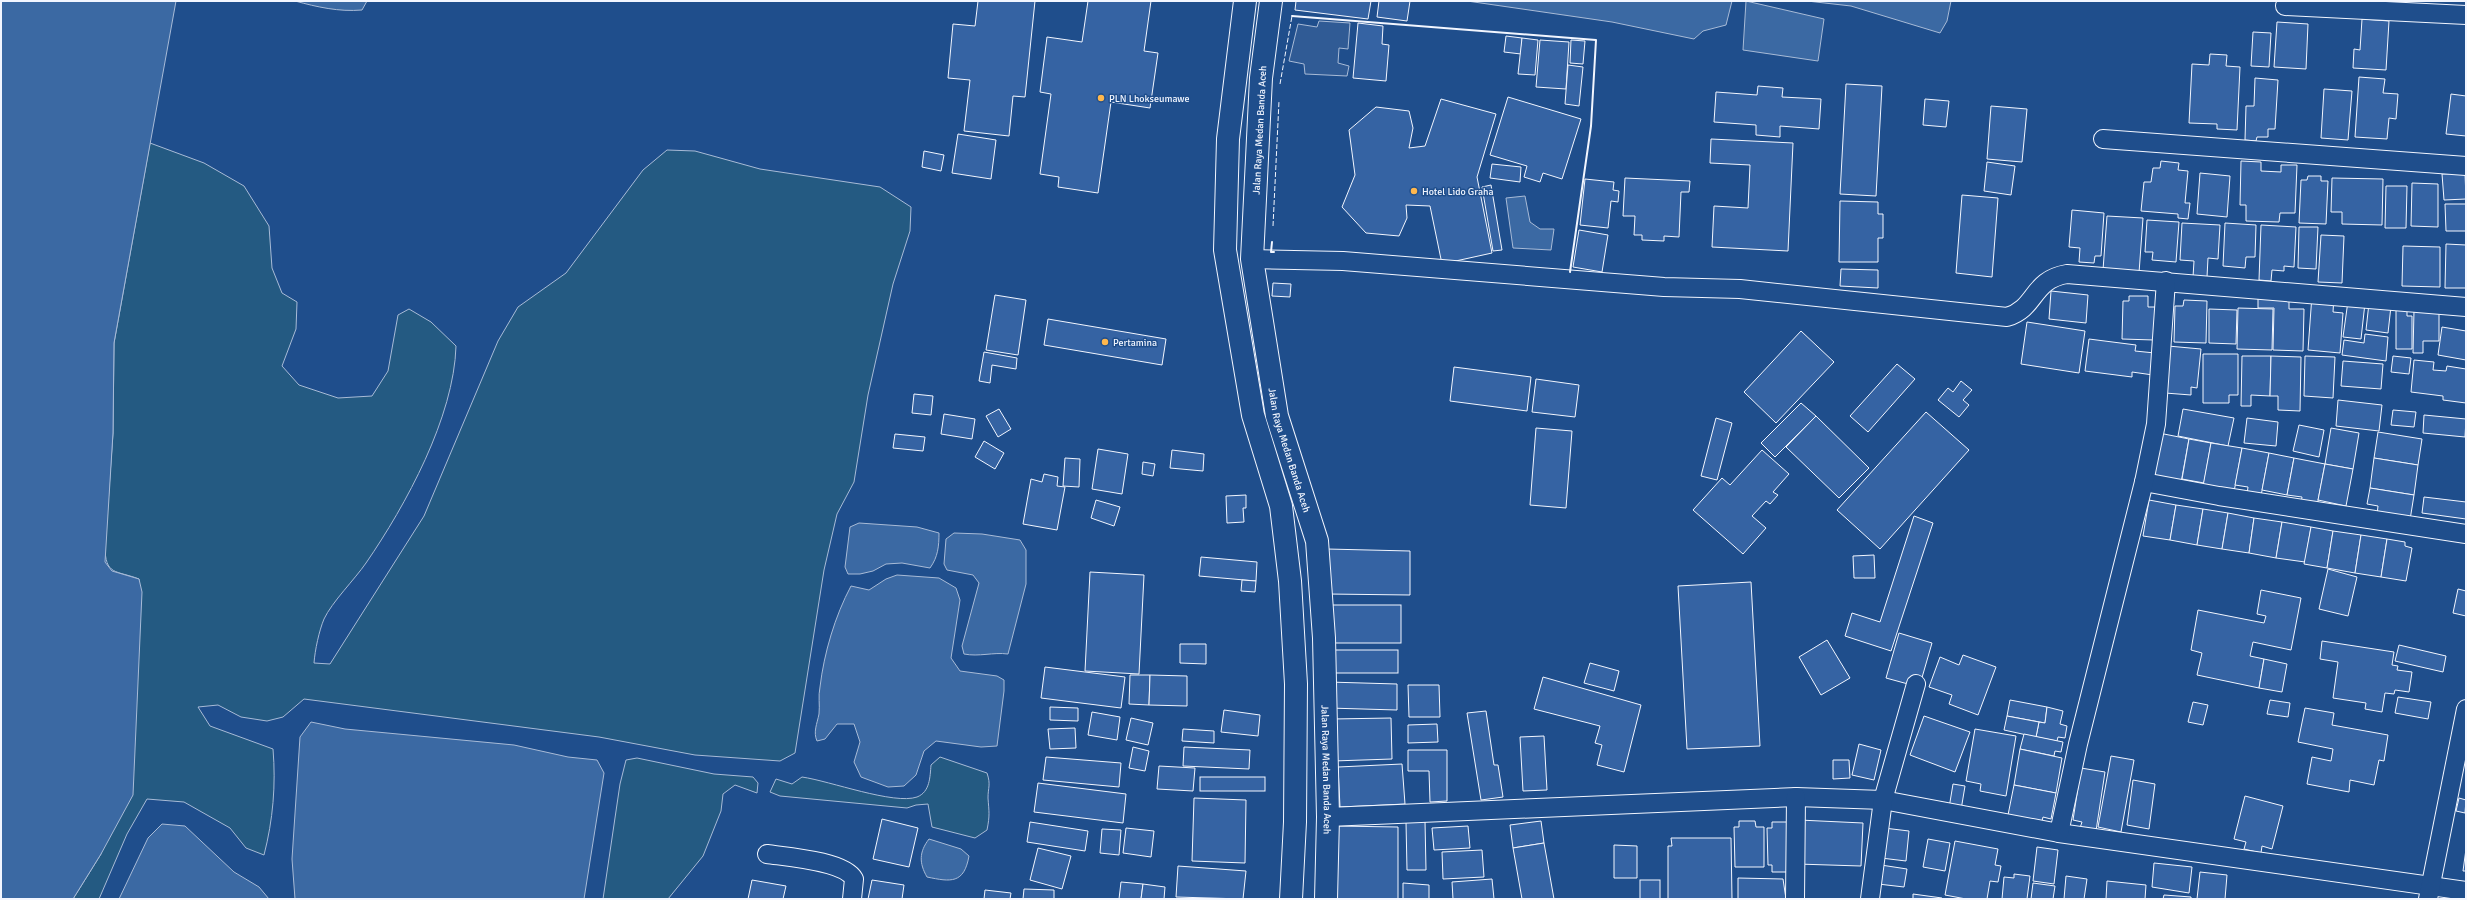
<svg xmlns="http://www.w3.org/2000/svg" width="2467" height="900" font-family="Signika,sans-serif">
<style>
.green{fill:#245a82;stroke:#a8bbd7}
.parking{fill:#305b95;stroke:#a8bbd7}
.water{fill:#3b69a3;stroke:#a8bbd7}
.building{fill:#3563a3;stroke:#f2f6ff}
.lines{fill:none;stroke-linecap:round;stroke-linejoin:round}
.street-casing{stroke:#f2f6ff;stroke-width:20}
.highway-casing{stroke:#f2f6ff;stroke-width:24}
.street{stroke:#1f4e8c;stroke-width:18}
.highway{stroke:#1f4e8c;stroke-width:22}
.fence{stroke:#f2f6ff;stroke-width:1;stroke-dasharray:5 2;stroke-linecap:butt}
.wall{stroke:#f2f6ff;stroke-width:2}
.poi-dot{fill:#ffb74d;stroke:#1f4e8c;stroke-width:1.5}
.labels{text-anchor:middle;stroke-width:3;stroke-linejoin:round;paint-order:stroke}
.poi-label{font-size:10px;fill:#f2f6ff;stroke:#1f4e8c;text-anchor:start}
.street-label{font-size:10px;fill:#f2f6ff;stroke:#1f4e8c}
</style>
<rect width="100%" height="100%" fill="#1f4e8c"/>
<!-- green -->
<g class="green">
<path d="M150 143 204 163 244 186 269 226 272 268 282 293 297 302 296 329 282 366 299 385 338 398 372 396 388 371 398 315 409 309 431 322 456 346C454 417 406 505 366 563 355 579 332 602 324 619 319 631 315 650 314 663L330 664 424 516 498 341 518 307 566 273 643 170 667 150 695 151 760 169 880 187 911 207 910 231 893 284 868 395 854 482 837 514 824 570 795 753 780 761 695 755 599 737 304 699 283 717 267 721 241 717 218 705 198 707 210 726 273 749C276 785 273 820 264 855L246 848 230 828 184 802 147 799 127 834 99 899H73L101 854 139 579C116 570 105 576 105 546L113 433 114 343Z"/>
<path d="M940 757 987 773C991 785 988 787 988 798 989 812 990 815 987 830L975 838 932 827 928 804 916 805 907 808 780 796 770 792 776 779 792 784 802 777C830 781 894 805 917 797 930 792 930 777 931 765Z"/>
<path d="M637 758 714 774 753 777 758 783 757 793 735 785 723 794 721 811 703 856 668 899H603L620 784 626 760Z"/>
</g>
<!-- parking -->
<path class="parking" d="M1319 21 1350 23 1348 49 1339 48 1338 63 1349 66 1347 76 1305 74 1304 64 1289 61 1298 24 1317 27Z"/>
<!-- water -->
<g class="water">
<path d="M1 1H176L114 343 113 433 105 562 112 571 139 579 142 592 133 795 101 854 73 899H1Z"/>
<path d="M295 1H367L362 10C339 12 317 7 295 1Z"/>
<path d="M1467 1H1732L1726 25 1703 31 1694 39 1612 22Z"/>
<path d="M1746 1 1824 19 1818 61 1743 50Z"/>
<path d="M1807 1H1951L1947 21 1940 33 1851 6Z"/>
<path d="M1525 196 1530 222 1540 229H1554L1551 250 1513 248 1506 198Z"/>
<path d="M859 523 917 527 939 533C939 546 938 557 930 568L902 563 886 564 873 571 860 574H848L845 567 850 527Z"/>
<path d="M954 533 982 534 1020 540 1026 550V584L1008 654C993 652 979 657 964 654L962 646 979 583 973 575 947 570 944 564 946 539Z"/>
<path d="M897 575 939 578 956 588 960 600 951 658 960 671 997 676 1004 680V691L997 746 981 747 936 741 924 751 916 775 904 786 888 787 861 777 854 762 860 742 854 724H837L825 739 817 741C813 732 817 724 819 714 820 705 818 696 820 687 824 653 835 616 851 586L869 590 886 579Z"/>
<path d="M311 722 345 729 514 745 568 757 597 760 604 773 584 899H295L292 859 300 737Z"/>
<path d="M162 824 185 826 234 872 259 887 269 899H119L148 838Z"/>
<path d="M929 839 961 849 969 856C964 884 951 882 927 877 919 863 919 852 929 839Z"/>
</g>
<!-- building -->
<g class="building">
<path d="M978 1H1035L1025 97 1013 96 1009 136 964 131 970 80 948 78 953 24 975 26Z"/>
<path d="M1088 1H1151L1144 51 1158 53 1150 108 1111 102 1098 193 1058 187 1059 177 1040 174 1051 94 1040 92 1047 37 1082 42Z"/>
<path d="M1296 1H1371L1368 19 1295 10Z"/>
<path d="M1379 1H1410L1407 21 1377 17Z"/>
<path d="M2362 19 2389 21 2386 70 2353 68 2354 49 2360 50Z"/>
<path d="M2277 22 2308 24 2306 69 2274 67Z"/>
<path d="M1358 23 1383 26 1382 44 1389 45 1386 81 1353 78Z"/>
<path d="M2253 32 2271 33 2269 67 2251 66Z"/>
<path d="M1506 36 1522 38 1521 54 1504 52Z"/>
<path d="M1522 38 1538 40 1535 75 1518 74Z"/>
<path d="M1540 40 1569 42 1566 89 1536 87Z"/>
<path d="M1571 40 1585 41 1583 64 1570 63Z"/>
<path d="M2210 54 2227 55 2226 66 2240 67 2237 130 2217 129V124L2189 123 2192 64 2209 65Z"/>
<path d="M1568 65 1583 67 1579 106 1565 104Z"/>
<path d="M2359 77 2385 79 2383 93 2398 94 2396 119 2389 118 2387 139 2355 137Z"/>
<path d="M2255 78 2278 80 2275 129H2268V137H2257L2256 141 2245 140 2246 106H2254Z"/>
<path d="M1846 84 1882 86 1876 196 1840 194Z"/>
<path d="M1758 86 1783 88 1782 97 1821 99 1819 129 1780 126V137L1756 135V125L1714 122 1716 92 1757 95Z"/>
<path d="M2324 89 2352 91 2348 140 2321 138Z"/>
<path d="M2451 94 2466 96V136L2446 134Z"/>
<path d="M1508 97 1581 119 1562 179 1543 173 1540 182 1524 177 1527 166 1490 155Z"/>
<path d="M1441 99 1496 114 1477 177 1492 253 1442 264 1430 206 1406 205 1407 218 1399 236 1366 233 1342 207 1355 175 1349 130 1376 107 1409 111 1413 128 1409 148 1425 146Z"/>
<path d="M1925 99 1949 101 1946 127 1923 125Z"/>
<path d="M1991 106 2027 109 2022 162 1987 159Z"/>
<path d="M958 134 996 140 991 179 952 173Z"/>
<path d="M1711 139 1793 143 1788 251 1712 247 1714 206 1748 208 1750 165 1710 163Z"/>
<path d="M924 151 944 155 941 171 922 167Z"/>
<path d="M2161 161 2179 163 2178 170 2188 171 2185 203H2190L2188 219 2178 218V214L2141 211 2144 182H2151L2153 168H2160Z"/>
<path d="M2241 161 2261 162V171L2281 172V165H2297L2295 213H2280L2279 222 2246 221V205H2240Z"/>
<path d="M1987 162 2015 166 2011 195 1984 191Z"/>
<path d="M1492 164 1521 167 1520 182 1490 178Z"/>
<path d="M2200 173 2230 176 2227 217 2197 214Z"/>
<path d="M2465 173 2466 199 2444 200 2442 174Z"/>
<path d="M2308 176H2321V181H2328L2326 224 2299 223 2301 180H2307Z"/>
<path d="M1625 178 1690 181 1689 192H1681L1679 237 1664 236V241L1642 240V235H1634L1635 216H1623Z"/>
<path d="M2332 178 2383 179 2382 225 2342 224V212H2331Z"/>
<path d="M1585 179 1614 182 1613 190 1619 191 1618 202 1611 201 1608 228 1580 225Z"/>
<path d="M2412 183 2438 184V227L2411 226Z"/>
<path d="M1491 185 1502 250 1493 251 1482 187Z"/>
<path d="M2386 186H2407L2406 228H2385Z"/>
<path d="M1962 195 1998 198 1992 277 1956 273Z"/>
<path d="M1840 201 1878 202V214H1883V238H1878V262H1839Z"/>
<path d="M2445 204H2466V231H2446Z"/>
<path d="M2072 210 2104 213 2101 256H2095L2094 263 2079 262 2080 248 2069 247Z"/>
<path d="M2107 216 2143 218 2139 273 2103 270Z"/>
<path d="M2147 220 2179 222 2176 262 2152 260 2153 252H2145Z"/>
<path d="M2182 223 2220 225 2218 259 2208 258 2207 277H2193L2194 261 2180 260Z"/>
<path d="M2225 223 2256 225 2255 257H2246L2245 268 2223 266Z"/>
<path d="M2261 225 2296 227 2294 267 2284 266V271L2272 270 2271 281 2259 280Z"/>
<path d="M2299 227H2318L2316 269 2298 268Z"/>
<path d="M1579 230 1608 235 1602 272 1573 267Z"/>
<path d="M2321 235 2344 236 2342 283 2318 282Z"/>
<path d="M2446 244 2466 245V288H2445Z"/>
<path d="M2403 246 2440 247V287L2402 286Z"/>
<path d="M1841 269 1878 270V288L1840 286Z"/>
<path d="M1273 283 1291 284 1290 297 1272 296Z"/>
<path d="M2051 291 2088 295 2086 323 2049 319Z"/>
<path d="M2258 291 2289 292V309H2304L2303 351 2273 350 2274 308H2258Z"/>
<path d="M995 295 1026 300 1018 355 986 350Z"/>
<path d="M2312 295 2334 296 2333 312 2343 313 2340 353 2308 350Z"/>
<path d="M2129 296H2148V307H2155L2154 340 2122 339 2123 301H2129Z"/>
<path d="M2184 300 2207 301 2206 343 2174 342 2175 306H2183Z"/>
<path d="M2348 301 2365 303 2361 339 2343 337Z"/>
<path d="M2369 303 2391 306 2388 333 2366 330Z"/>
<path d="M2238 308 2273 309 2272 350 2237 349Z"/>
<path d="M2209 309 2237 310 2236 344 2209 343Z"/>
<path d="M2396 309H2407V316H2412V349H2396Z"/>
<path d="M2414 310H2439V341H2423V353H2413Z"/>
<path d="M1048 319 1166 339 1162 365 1044 345Z"/>
<path d="M2027 322 2085 331 2079 373 2021 364Z"/>
<path d="M2442 327 2466 331V360L2438 355Z"/>
<path d="M1801 331 1834 362 1776 423 1744 392Z"/>
<path d="M2365 334 2388 337 2386 361 2342 355 2344 340 2364 343Z"/>
<path d="M2089 339 2136 345 2135 351 2155 353 2153 375 2132 372V377L2085 371Z"/>
<path d="M2168 346 2201 349 2197 388 2191 387V395L2165 393Z"/>
<path d="M984 352 1017 358 1016 369 992 365 990 383 979 381Z"/>
<path d="M2203 354H2238V395H2229V403H2203Z"/>
<path d="M2242 356H2271L2270 396 2251 395V406H2241Z"/>
<path d="M2271 356 2301 357 2300 411 2278 410V396H2270Z"/>
<path d="M2305 356 2335 357 2333 398 2304 396Z"/>
<path d="M2393 356 2411 358 2409 374 2391 372Z"/>
<path d="M2414 360 2434 362 2433 370 2446 371 2447 366 2466 369V403L2443 400V396L2411 392Z"/>
<path d="M2343 361 2383 364 2381 389 2341 386Z"/>
<path d="M1897 364 1915 379 1868 432 1850 416Z"/>
<path d="M1454 367 1531 377 1527 411 1450 401Z"/>
<path d="M1536 379 1579 385 1575 417 1532 412Z"/>
<path d="M1961 381 1972 390 1963 400 1969 405 1959 417 1938 400 1948 388 1953 392Z"/>
<path d="M914 394 933 396 931 415 912 413Z"/>
<path d="M2338 400 2382 405 2379 431 2336 426Z"/>
<path d="M1801 403 1816 416 1775 457 1761 443Z"/>
<path d="M999 409 1011 429 998 437 986 416Z"/>
<path d="M2183 409 2234 418 2228 446 2178 436Z"/>
<path d="M2393 410 2416 412 2414 427 2391 425Z"/>
<path d="M1926 412 1969 450 1880 549 1837 510Z"/>
<path d="M944 414 975 419 972 439 941 434Z"/>
<path d="M2424 415 2466 419 2465 437 2423 433Z"/>
<path d="M1816 416 1869 468 1839 498 1786 447Z"/>
<path d="M1716 418 1732 423 1717 480 1701 476Z"/>
<path d="M2247 418 2278 422 2276 446 2244 443Z"/>
<path d="M2299 425 2324 430 2319 457 2293 451Z"/>
<path d="M1536 428 1572 431 1566 508 1530 505Z"/>
<path d="M2331 428 2359 433 2353 469 2325 464Z"/>
<path d="M2378 432 2422 439 2418 465 2374 458Z"/>
<path d="M2159 433 2189 439 2181 483 2151 478Z"/>
<path d="M895 434 925 437 923 451 893 448Z"/>
<path d="M2189 439 2211 443 2204 483 2182 479Z"/>
<path d="M984 441 1004 453 995 469 975 457Z"/>
<path d="M2211 443 2242 448 2234 492 2203 486Z"/>
<path d="M2242 448 2269 453 2261 496 2247 494 2248 487 2235 485Z"/>
<path d="M1098 449 1128 454 1122 494 1092 489Z"/>
<path d="M1172 450 1204 454 1203 471 1170 468Z"/>
<path d="M1762 450 1789 474 1773 492 1778 495 1770 504 1766 501 1752 516 1766 528 1743 554 1693 510 1722 478 1730 485Z"/>
<path d="M2269 453 2294 458 2287 495 2262 490Z"/>
<path d="M1065 458 1080 459 1079 487 1063 486Z"/>
<path d="M2294 458 2325 464 2317 506 2301 503 2302 497 2287 495Z"/>
<path d="M2374 458 2418 465 2414 495 2370 488Z"/>
<path d="M1143 462 1155 464 1153 476 1142 474Z"/>
<path d="M2325 464 2353 469 2346 506 2318 500Z"/>
<path d="M1044 474 1058 477 1057 486 1065 487 1057 530 1023 524 1031 479 1042 482Z"/>
<path d="M2370 488 2414 495 2410 520 2377 515 2378 506 2367 504Z"/>
<path d="M1246 495V508H1243L1244 522 1227 523 1226 496Z"/>
<path d="M2424 497 2466 502V519L2422 513Z"/>
<path d="M1096 500 1120 507 1114 526 1091 518Z"/>
<path d="M2149 500 2176 505 2170 540 2143 536Z"/>
<path d="M2176 505 2203 509 2197 545 2170 540Z"/>
<path d="M2203 509 2228 513 2222 549 2197 545Z"/>
<path d="M2228 513 2254 518 2249 553 2222 549Z"/>
<path d="M1914 516 1933 523 1891 651 1845 636 1852 613 1880 622Z"/>
<path d="M2254 518 2282 522 2276 558 2249 553Z"/>
<path d="M2282 522 2311 527 2305 562 2276 558Z"/>
<path d="M2311 527 2333 531 2327 568 2304 564Z"/>
<path d="M2333 531 2361 535 2355 573 2327 568Z"/>
<path d="M2361 535 2387 539 2381 577 2355 573Z"/>
<path d="M2387 539 2405 542V546L2412 548 2406 581 2381 577Z"/>
<path d="M1327 549 1410 551V595L1327 594Z"/>
<path d="M1874 555 1875 578H1854L1853 556Z"/>
<path d="M1201 557 1257 562 1256 581 1199 576Z"/>
<path d="M2328 569 2357 577 2348 616 2319 609Z"/>
<path d="M1090 572 1144 575 1139 674 1085 671Z"/>
<path d="M1242 580 1256 581 1255 592 1241 591Z"/>
<path d="M1751 582 1760 746 1687 749 1678 586Z"/>
<path d="M2458 589 2466 591V616L2453 613Z"/>
<path d="M2261 590 2301 598 2291 650 2253 642 2250 656 2264 659 2259 688 2197 675 2202 653 2191 650 2198 610 2264 623 2266 616 2257 614Z"/>
<rect x="1328" y="605" width="73" height="38"/>
<path d="M1899 633 1932 643 1921 681 1910 678 1908 684 1886 678Z"/>
<path d="M1827 640 1850 678 1821 695 1799 657Z"/>
<path d="M2322 641 2394 652 2392 665 2398 666 2397 670 2412 672 2409 692 2395 690 2394 694 2385 693 2382 712 2365 709 2366 703 2333 698 2338 662 2320 659Z"/>
<path d="M1180 644H1206V664L1180 663Z"/>
<path d="M2399 645 2446 656 2443 672 2395 661Z"/>
<rect x="1330" y="650" width="68" height="23"/>
<path d="M1963 655 1996 667 1978 715 1949 704 1952 695 1929 687 1940 657 1959 665Z"/>
<path d="M2264 659 2287 664 2282 692 2259 688Z"/>
<path d="M1590 663 1619 671 1614 691 1584 683Z"/>
<path d="M1045 667 1125 677 1121 708 1041 698Z"/>
<path d="M1130 675H1150L1149 705 1129 704Z"/>
<path d="M1150 675 1187 676V706L1149 705Z"/>
<path d="M1543 677 1641 705 1624 772 1597 765 1602 745 1595 743 1600 726 1534 709Z"/>
<path d="M1328 682 1397 684V710L1328 708Z"/>
<path d="M1408 685H1439L1440 717H1409Z"/>
<path d="M2398 697 2431 702 2428 719 2395 713Z"/>
<path d="M2010 700 2047 707 2045 723 2007 716Z"/>
<path d="M2270 700 2290 703 2288 717 2267 714Z"/>
<path d="M2193 702 2208 705 2203 725 2188 722Z"/>
<path d="M1050 707 1078 708V721L1050 720Z"/>
<path d="M2047 707 2063 711 2060 724 2067 726 2065 738 2058 737 2057 741 2036 737 2039 722 2045 723Z"/>
<path d="M2305 708 2334 713 2332 725 2388 735 2384 761 2379 760 2374 785 2350 780 2349 792 2307 784 2312 757 2331 761 2333 749 2298 742Z"/>
<path d="M1224 710 1260 715 1258 736 1221 732Z"/>
<path d="M1486 711 1494 765H1498L1503 797 1481 800 1467 713Z"/>
<path d="M1092 712 1120 717 1117 740 1088 735Z"/>
<path d="M1924 716 1970 732 1955 772 1910 755Z"/>
<path d="M2007 716 2039 722 2036 737 2004 730Z"/>
<path d="M1131 718 1153 723 1148 745 1126 740Z"/>
<path d="M1391 718 1392 759 1333 761 1332 719Z"/>
<path d="M1437 724 1438 742 1408 743V725Z"/>
<path d="M1075 728 1076 748 1050 749 1048 729Z"/>
<path d="M1183 729 1214 731V743L1182 741Z"/>
<path d="M1975 729 2016 736 2006 796 1980 791 1981 784 1966 781Z"/>
<path d="M2024 734 2063 742 2061 752 2055 751 2054 756 2020 749Z"/>
<path d="M1544 736 1547 790 1523 791 1520 737Z"/>
<path d="M1859 744 1881 750 1874 780 1852 775Z"/>
<path d="M1133 747 1149 751 1145 771 1129 768Z"/>
<path d="M1184 747 1250 750 1249 769 1183 766Z"/>
<path d="M2020 749 2062 758 2056 793 2014 785Z"/>
<path d="M1408 750H1447V801L1430 802 1429 771H1408Z"/>
<path d="M2111 756 2134 760 2121 832 2098 827Z"/>
<path d="M1046 757 1121 763 1119 787 1043 780Z"/>
<path d="M1833 760H1849L1850 778 1833 779Z"/>
<path d="M1402 764 1405 804 1340 807 1338 767Z"/>
<path d="M1159 766 1195 768 1193 791 1157 789Z"/>
<path d="M2081 768 2105 772 2096 831 2080 828 2082 822 2073 820Z"/>
<rect x="1200" y="777" width="65" height="14"/>
<path d="M2133 780 2155 784 2149 829 2127 825Z"/>
<path d="M1038 783 1126 794 1123 823 1034 812Z"/>
<path d="M1953 784 1965 786 1961 810 1949 808Z"/>
<path d="M2014 785 2056 793 2051 819 2043 817 2042 821 2007 820Z"/>
<path d="M2245 796 2283 806 2272 849 2262 846 2261 853 2244 849 2246 842 2234 839Z"/>
<path d="M1194 798 1246 800 1245 863 1192 861Z"/>
<path d="M2459 798 2466 800 2465 813 2456 811Z"/>
<path d="M882 819 918 828 909 867 873 859Z"/>
<path d="M1799 820 1863 823 1861 866 1797 864Z"/>
<path d="M1425 821 1426 870H1407L1406 822Z"/>
<path d="M1541 821 1544 843 1513 848 1510 825Z"/>
<path d="M1739 821H1755L1756 827H1764V867H1735L1734 827H1739Z"/>
<path d="M1030 822 1088 831 1085 851 1027 842Z"/>
<path d="M1772 822H1791L1792 872H1772V865H1768L1767 828H1772Z"/>
<path d="M1336 826 1398 827V899H1337Z"/>
<path d="M1468 826 1470 848 1434 850 1432 828Z"/>
<path d="M1126 828 1154 831 1151 857 1123 853Z"/>
<path d="M1884 828 1909 831 1906 861 1881 858Z"/>
<path d="M1102 829 1121 830 1119 855 1100 853Z"/>
<path d="M1671 838H1731L1732 899H1668V846H1672Z"/>
<path d="M1928 839 1950 843 1945 871 1923 867Z"/>
<path d="M1955 841 1998 849 1995 865 2001 866 1998 882 1990 881 1987 899H1966L1945 895Z"/>
<path d="M1544 843 1554 899H1522L1513 848Z"/>
<path d="M1614 845 1637 846V878H1614Z"/>
<path d="M2037 847 2058 850 2054 884 2033 881Z"/>
<path d="M1038 848 1071 856 1062 889 1030 880Z"/>
<path d="M2466 849V871H2463Z"/>
<path d="M1482 850 1484 877 1443 879 1442 852Z"/>
<path d="M2154 863 2192 867 2189 893 2152 887Z"/>
<path d="M1881 865 1907 869 1904 887 1878 884Z"/>
<path d="M1178 866 1246 871 1243 899 1176 897Z"/>
<path d="M2200 872 2227 875 2225 899H2197Z"/>
<path d="M2014 874 2030 876 2027 899H2002L2004 877 2014 878Z"/>
<path d="M2066 876 2087 879 2084 899H2064Z"/>
<path d="M1738 878 1783 879 1786 899H1738Z"/>
<path d="M1492 879 1494 899H1453L1452 882Z"/>
<path d="M752 880 786 886 783 899H748Z"/>
<path d="M872 880 904 885 902 899H868Z"/>
<rect x="1640" y="880" width="20" height="19"/>
<path d="M2107 881 2146 885 2145 899H2106Z"/>
<path d="M1121 882 1143 884 1141 899H1119Z"/>
<path d="M1403 883 1429 885V899H1403Z"/>
<path d="M2033 883 2055 886 2053 899H2031Z"/>
<path d="M1143 884 1165 887 1164 899H1141Z"/>
<path d="M1024 889 1054 890V899H1023Z"/>
<path d="M985 890 1011 893 1010 899H984Z"/>
<path d="M1913 894 1942 898V899H1913Z"/>
<path d="M2164 895 2191 897V899H2163Z"/>
</g>
<g class="lines">
<defs>
<g id="street">
<path d="M2285 6 2466 15"/>
<path d="M2103 139 2466 166"/>
<path d="M1252 259 1343 261 1664 287 1740 289 2007 317C2037 308 2031 280 2067 274L2466 307"/>
<path d="M2144 482 2219 496 2466 534"/>
<path d="M1328 817 1796 797 1883 800 2059 833 2466 891"/>
<path d="M2059 833 2078 744 2144 482 2156 424 2166 281"/>
<path d="M767 854C788 857 844 861 854 879L852 899"/>
<path d="M1795 899 1796 797"/>
<path d="M1870 899 1883 800 1916 684"/>
<path d="M2428 899 2466 709"/>
</g>
<g id="highway">
<path d="M1245 1 1228 139 1225 250 1253 415 1281 506 1290 581 1296 684 1295 822 1291 899"/>
<path id="s1" d="M1271 1 1261 78 1252 259 1277 416 1317 541 1324 638 1328 817 1326 899"/>
</g>
</defs>
<!-- street casing -->
<use href="#street" class="street-casing"/>
<!-- highway casing -->
<use href="#highway" class="highway-casing"/>
<!-- street -->
<use href="#street" class="street"/>
<!-- highway -->
<use href="#highway" class="highway"/>
<!-- fence -->
<g class="fence">
<path d="M1280 84 1292 16"/>
<path d="M1273 226 1279 101"/>
</g>
<!-- wall -->
<g class="wall">
<path d="M1292 16 1596 40 1591 126 1570 272"/>
<path d="M1272 242 1271 252H1274"/>
</g>
</g>
<!-- markers -->
<g class="poi-dot">
<circle cx="1101" cy="98" r="4"/>
<circle cx="1414" cy="191" r="4"/>
<circle cx="1105" cy="342" r="4"/>
</g>
<g class="labels">
<!-- poi labels -->
<g class="poi-label">
<text x="1109" y="102">PLN Lhokseumawe</text>
<text x="1422" y="195">Hotel Lido Graha</text>
<text x="1113" y="346">Pertamina</text>
</g>
<!-- street labels -->
<g class="street-label">
<text transform="translate(1259 130) rotate(-87)" y="4">Jalan Raya Medan Banda Aceh</text>
<text dy="4" stroke="none"><textPath href="#s1" startOffset="454">Jalan Raya Medan Banda Aceh</textPath></text>
<text dy="4" stroke="none"><textPath href="#s1" startOffset="778">Jalan Raya Medan Banda Aceh</textPath></text>
</g>
</g>
<!-- border -->
<rect width="2467" height="900" fill="none" stroke="#f2f6ff" stroke-width="4"/>
</svg>
